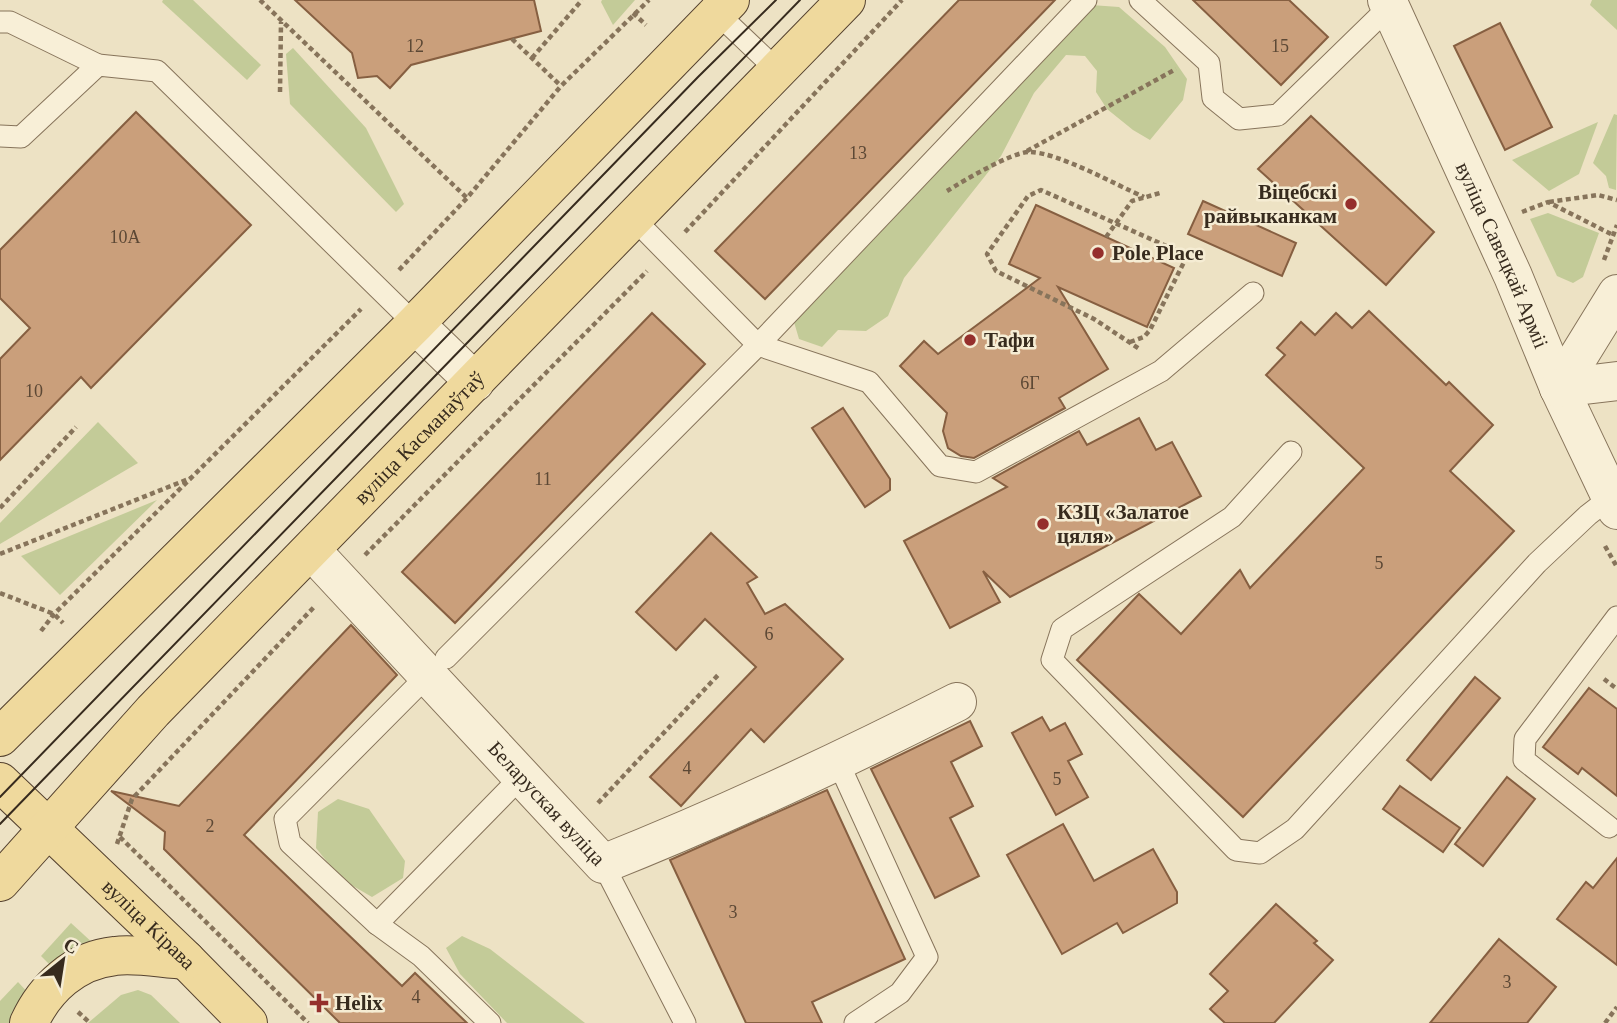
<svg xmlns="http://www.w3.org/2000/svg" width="1617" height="1023" font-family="'Times New Roman',serif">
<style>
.green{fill:#c3cb98}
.building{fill:#ca9f7b;stroke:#865f41;stroke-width:2}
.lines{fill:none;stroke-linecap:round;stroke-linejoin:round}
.service-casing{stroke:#87745b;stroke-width:23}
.minor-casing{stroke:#87745b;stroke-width:40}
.primary-casing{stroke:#55422f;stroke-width:40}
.path{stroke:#87745b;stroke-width:4.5;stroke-dasharray:5 3.5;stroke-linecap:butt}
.service{stroke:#f8efd7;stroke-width:21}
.minor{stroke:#f8efd7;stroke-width:38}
.primary{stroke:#efd99d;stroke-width:38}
.tram{stroke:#372b1e;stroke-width:2}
.poi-dot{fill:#952f2c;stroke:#f5ecd3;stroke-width:2.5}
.labels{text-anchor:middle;stroke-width:5;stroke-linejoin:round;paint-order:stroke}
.number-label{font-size:18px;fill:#5c4835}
.poi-label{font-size:21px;font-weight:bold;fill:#372b1e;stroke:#f5ecd3;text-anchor:start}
.street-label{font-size:21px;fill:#372b1e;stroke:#f5ecd3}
</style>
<rect width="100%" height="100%" fill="#ede2c4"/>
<!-- green -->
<g class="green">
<path d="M163 0H193L261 65 247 80 162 2Z"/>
<path d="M602 0H635L613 25 601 2Z"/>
<path d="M1592 0H1617V30L1590 5Z"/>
<path d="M1091 5 1119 7 1165 47 1187 79 1183 100 1150 140 1133 130 1107 109 1096 92 1097 71 1085 56 1066 55 1034 93 1001 156 904 278 888 316 866 331 838 330 822 347 799 339 794 322Z"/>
<path d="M293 48 366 128 404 204 396 212 290 104 286 54Z"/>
<path d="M1614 114 1617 115 1616 190 1609 188 1606 176 1593 163Z"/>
<path d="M1598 122 1579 174 1549 191 1512 160Z"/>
<path d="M1548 213 1599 233 1583 277 1573 283 1557 276 1530 219Z"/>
<path d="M98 422 138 463 0 544V523Z"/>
<path d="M157 500 60 595 21 556Z"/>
<path d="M338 799 369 809 405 861 403 878 372 897 341 879 316 848 318 812Z"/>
<path d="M71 923 95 945 55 970 41 956Z"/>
<path d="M462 936 490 949 585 1023H507L460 974 446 948Z"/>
<path d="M18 982 31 996 14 1023H0V1001Z"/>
<path d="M138 990 151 995 180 1023H88L121 995Z"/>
</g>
<!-- building -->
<g class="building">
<path d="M295 0H534L541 31 411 65 390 88 377 76 358 78 352 53Z"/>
<path d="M959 0H1055L765 299 715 251Z"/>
<path d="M1193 0H1289L1328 37 1281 85Z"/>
<path d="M1500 23 1552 127 1505 150 1454 46Z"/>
<path d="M136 112 251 225 91 388 81 377 0 460V359L30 328 0 298V250Z"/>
<path d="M1311 116 1434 232 1386 285 1258 169Z"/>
<path d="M1203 201 1296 243 1282 276 1188 234Z"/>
<path d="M1036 205 1174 268 1147 327 1058 287 1108 369 1059 398 1065 408 974 458 961 456 948 448 943 431 947 413 900 366 924 341 938 354 1040 278 1009 264Z"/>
<path d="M1369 311 1446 385 1449 382 1493 425 1450 471 1514 531 1243 817 1077 660 1139 594 1181 634 1240 570 1250 588 1364 468 1266 375 1285 355 1277 348 1301 322 1315 335 1336 313 1352 328Z"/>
<path d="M652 313 705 364 455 623 402 572Z"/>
<path d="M843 408 890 479V490L865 507 812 428Z"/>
<path d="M1139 418 1156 450 1172 442 1201 496 1010 597 983 571 1000 602 950 628 904 541 1007 487 993 478 1079 431 1087 445Z"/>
<path d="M711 533 757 577 747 583 765 614 785 604 843 659 764 742 751 729 681 806 650 777 756 667 705 619 676 650 636 612Z"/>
<path d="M351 625 397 675 244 835 402 986 415 973 467 1023H340L164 849 165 832 111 791 179 806Z"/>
<path d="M1475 677 1500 698 1431 780 1407 760Z"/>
<path d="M1589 688 1617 709V796L1582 768 1578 774 1543 747Z"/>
<path d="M1042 717 1050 731 1065 723 1082 754 1068 761 1088 797 1056 815 1012 733Z"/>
<path d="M970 721 982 746 951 762 973 806 950 818 979 876 935 898 871 769Z"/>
<path d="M1507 777 1535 799 1483 866 1455 844Z"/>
<path d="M1400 786 1460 828 1443 852 1383 809Z"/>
<path d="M827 790 905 959 812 1002 822 1023H746L670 860Z"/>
<path d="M1063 824 1094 881 1153 849 1177 892V903L1123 933 1117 923 1062 954 1007 855Z"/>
<path d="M1617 858V965L1557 919 1586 882 1593 888Z"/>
<path d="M1276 904 1317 941 1314 943 1333 960 1274 1023H1225L1210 1009 1228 991 1210 974Z"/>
<path d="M1499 939 1556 987 1527 1023H1430Z"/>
</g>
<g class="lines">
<defs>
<g id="service">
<path d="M1140 0 1209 63 1213 98 1239 119 1278 115 1390 6"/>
<path d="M713 5 717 13 778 71"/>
<path d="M0 22H10L98 65"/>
<path d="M0 136 21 137 98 65 157 71 415 324"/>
<path d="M634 219 758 345 869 382 940 466 976 472 1161 371 1253 293"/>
<path d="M1291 452 1232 517 1062 629 1052 660 1236 850 1260 853 1295 829 1537 563 1588 515 1610 498"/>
<path d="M446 658 758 345 1086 0"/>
<path d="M427 676 285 819 290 843 377 924 421 956 490 1023"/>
<path d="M838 762 927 957 900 993 855 1023"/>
<path d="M1609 827 1524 760 1525 739 1617 617"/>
<path d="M603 864 685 1023"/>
<path d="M377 924 521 777"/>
</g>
<g id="minor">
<path id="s1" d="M1387 0 1513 276 1559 388 1617 510"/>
<path d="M415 324 475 382"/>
<path d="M1559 388 1617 294"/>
<path d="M1559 388 1617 381"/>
<path id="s2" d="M311 550 603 864C724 816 841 761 957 702"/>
</g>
<g id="primary">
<path d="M0 737 415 324 730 0"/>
<path id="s3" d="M0 782 186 960 248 1023"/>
<path id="s4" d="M0 882 153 711 846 0"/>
<path d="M29 1023C45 988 75 960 115 956 137 953 163 959 186 960"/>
</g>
</defs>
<!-- service casing -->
<use href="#service" class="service-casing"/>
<!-- minor casing -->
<use href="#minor" class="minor-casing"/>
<!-- primary casing -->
<use href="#primary" class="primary-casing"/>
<!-- path -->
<g class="path">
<path d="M260 0 467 198"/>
<path d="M633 13 646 25"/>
<path d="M512 39 561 86"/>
<path d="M532 58 582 0"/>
<path d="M280 92 281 22"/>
<path d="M1027 151 1176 69"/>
<path d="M947 191C963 181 1012 152 1029 152 1058 152 1116 185 1144 197"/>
<path d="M1549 202 1598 195 1617 200"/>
<path d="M1522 212 1548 202 1613 235"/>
<path d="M685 232 902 0"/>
<path d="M1106 237 1132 201 1160 193"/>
<path d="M1604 260 1617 225"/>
<path d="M399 270 467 198 561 86 649 0"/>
<path d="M1130 342 1144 337 1150 330 1186 258 1182 253 1041 190 1028 196 987 254 996 271 1094 319 1141 350"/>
<path d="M0 508 76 427"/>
<path d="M1605 546 1617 567"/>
<path d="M0 554 191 478"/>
<path d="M365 555 647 271"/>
<path d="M0 593 54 614 63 623"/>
<path d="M41 631 54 614 361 309"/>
<path d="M1604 679 1617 689"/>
<path d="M598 803 719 674"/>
<path d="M120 837 308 1023"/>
<path d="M117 844 132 799 315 606"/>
<path d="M78 1012 90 1023"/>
<path d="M1605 1023 1617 1007"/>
</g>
<!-- service -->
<use href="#service" class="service"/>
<!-- minor -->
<use href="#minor" class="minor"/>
<!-- primary -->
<use href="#primary" class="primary"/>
<!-- tram -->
<g class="tram">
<path d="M0 797 698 77 776 0"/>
<path d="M0 824 800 0"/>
</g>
</g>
<!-- markers -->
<g class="poi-dot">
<circle cx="1351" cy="204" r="7"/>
<circle cx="1098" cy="253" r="7"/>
<circle cx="970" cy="340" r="7"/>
<circle cx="1043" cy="524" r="7"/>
<path d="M315.5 992.5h7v7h7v7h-7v7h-7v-7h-7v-7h7z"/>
</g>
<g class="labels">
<!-- number labels -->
<g class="number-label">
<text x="415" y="52">12</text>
<text x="1280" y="52">15</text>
<text x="858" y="159">13</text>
<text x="125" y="243">10А</text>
<text x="1030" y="389">6Г</text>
<text x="34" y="397">10</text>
<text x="543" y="485">11</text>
<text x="1379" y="569">5</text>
<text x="769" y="640">6</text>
<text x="687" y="774">4</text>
<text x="1057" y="785">5</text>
<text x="210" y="832">2</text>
<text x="733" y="918">3</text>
<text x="1507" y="988">3</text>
<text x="416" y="1003">4</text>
</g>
<!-- poi labels -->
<g class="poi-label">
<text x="1337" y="199" text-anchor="end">Віцебскі<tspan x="1337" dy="24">райвыканкам</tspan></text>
<text x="1112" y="260">Pole Place</text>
<text x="984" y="347">Тафи</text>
<text x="1057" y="519">КЗЦ «Залатое<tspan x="1057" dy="24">цяля»</tspan></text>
<text x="335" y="1010">Helix</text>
</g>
<!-- street labels -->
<g class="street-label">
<text dy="7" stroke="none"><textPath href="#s1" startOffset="280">вуліца Савецкай Арміі</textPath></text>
<text dy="7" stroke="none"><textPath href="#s4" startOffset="611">вуліца Касманаўтаў</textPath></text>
<text dy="7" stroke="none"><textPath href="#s2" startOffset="346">Беларуская вуліца</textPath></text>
<text dy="7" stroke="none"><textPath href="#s3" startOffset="206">вуліца Кірава</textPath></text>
</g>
</g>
<!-- north arrow -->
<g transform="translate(63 960) rotate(30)" stroke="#f5ecd3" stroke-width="5" paint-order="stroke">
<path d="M0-5L12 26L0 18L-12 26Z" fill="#372b1e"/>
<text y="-10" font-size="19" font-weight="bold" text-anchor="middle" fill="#372b1e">С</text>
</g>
</svg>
